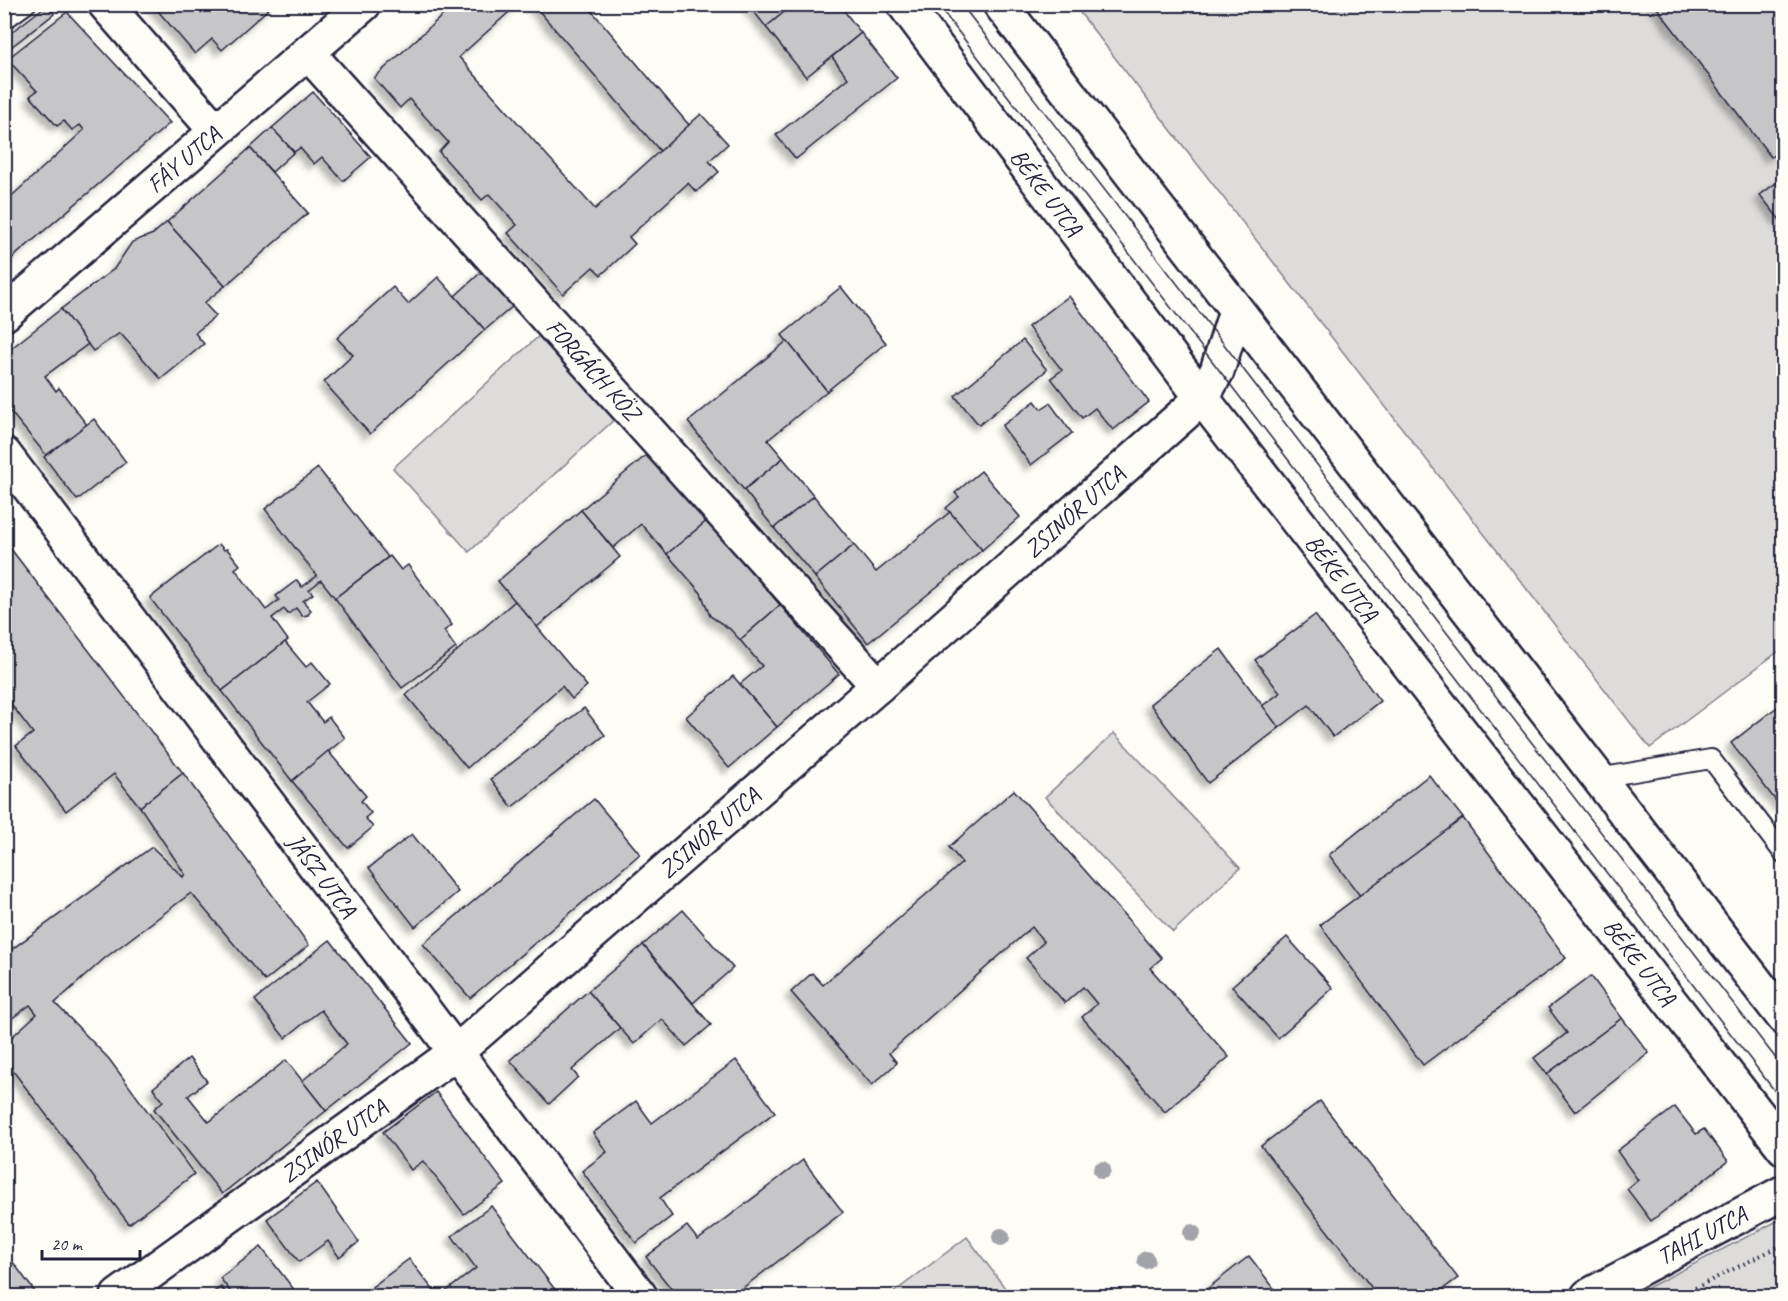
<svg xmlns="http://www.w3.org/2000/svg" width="1788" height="1301" font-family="Caveat,sans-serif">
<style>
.green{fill:#dddcdb;stroke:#807f8b;stroke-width:1.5}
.building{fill:#c6c6c8;stroke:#22223b;stroke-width:1.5;filter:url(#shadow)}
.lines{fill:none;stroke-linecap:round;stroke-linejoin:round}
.service-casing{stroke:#22223b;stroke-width:22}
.minor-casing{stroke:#22223b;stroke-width:38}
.secondary-casing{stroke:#22223b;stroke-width:38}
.path{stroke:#22223b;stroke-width:4;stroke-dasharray:1.5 4.5;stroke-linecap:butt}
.service{stroke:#fdfcf7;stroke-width:18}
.minor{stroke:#fdfcf7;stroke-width:33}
.secondary{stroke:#fdfcf7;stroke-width:33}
.tram{stroke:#22223b;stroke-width:1.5}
.tree{fill:#a3a3aa}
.labels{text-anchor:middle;stroke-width:4.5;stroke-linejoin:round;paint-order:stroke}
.street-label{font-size:24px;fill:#22223b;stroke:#fdfcf7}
</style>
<defs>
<filter id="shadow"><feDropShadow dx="-5.5" dy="5.5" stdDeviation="3" flood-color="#0004"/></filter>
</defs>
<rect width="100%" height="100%" fill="#fdfcf7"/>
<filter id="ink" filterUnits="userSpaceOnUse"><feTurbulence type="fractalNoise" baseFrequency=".0167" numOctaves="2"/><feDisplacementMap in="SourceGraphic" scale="12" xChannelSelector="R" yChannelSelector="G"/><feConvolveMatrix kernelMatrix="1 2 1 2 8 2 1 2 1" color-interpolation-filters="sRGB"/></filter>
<g filter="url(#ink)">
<!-- green -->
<g class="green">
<path d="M1074 5H1783V648L1650 748Z"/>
<path d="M540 335 615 419 469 552 393 468Z"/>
<path d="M1114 733 1240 868 1173 932 1045 797Z"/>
<path d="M1783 1218V1296H1632Z"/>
<path d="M967 1237 1011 1296H889Z"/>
</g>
<!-- building -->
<g class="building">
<path d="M152 4H274L222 50 212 39 195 54Z"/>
<path d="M455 4H518L459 57 595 209 701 114 728 144 709 161 719 172 696 192 688 183 629 237 635 244 601 275 593 267 563 294 508 233 517 225 489 194 482 200 439 152 448 142 409 99 400 108 374 78Z"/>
<path d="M533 4H586L689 125 660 151Z"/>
<path d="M748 4H794L766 27Z"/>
<path d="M794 4H839L861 33 806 77 766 27Z"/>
<path d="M1654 4H1784V148L1771 157Z"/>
<path d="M47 5 54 14 7 50 4 38Z"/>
<path d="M67 12 170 123 4 265V203L84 130 80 125 72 130 64 121 57 126 30 96 37 91 7 59Z"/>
<path d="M861 33 897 78 796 159 776 135 848 78 832 57Z"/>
<path d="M313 92 371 157 343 181 322 157 314 164 300 148 294 152 272 128Z"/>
<path d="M272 128 294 152 272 172 250 148Z"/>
<path d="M250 148 308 213 225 286 167 222Z"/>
<path d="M1784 177V225L1760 195Z"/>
<path d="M167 222 225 286 204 303 216 316 195 333 204 344 161 379 120 333 93 351 61 309 114 269 132 242 153 234Z"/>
<path d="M489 265 520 300 485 330 455 296Z"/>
<path d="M438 277 485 330 370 434 324 382 353 355 337 338 393 287 408 304Z"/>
<path d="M841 287 886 343 827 391 782 335Z"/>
<path d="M1069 296 1149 402 1113 430 1095 408 1082 418 1051 378 1062 370 1028 327Z"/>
<path d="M61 309 88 344 45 376 56 391 59 388 87 425 47 456 4 404V354Z"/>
<path d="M1023 340 1047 370 979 425 955 396Z"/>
<path d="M787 341 827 391 768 440 783 458 744 490 688 422Z"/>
<path d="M1035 401 1041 409 1050 403 1072 433 1031 465 1002 426Z"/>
<path d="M94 419 126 462 77 500 44 457Z"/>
<path d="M650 452 708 520 667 554 641 524 613 548 581 510Z"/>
<path d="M783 458 814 496 774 528 744 490Z"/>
<path d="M318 468 388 557 335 598 321 580 309 590 313 594 303 601 311 610 308 615 302 616 296 608 288 614 284 609 272 618 288 640 222 691 150 598 219 544 224 550 227 549 240 565 235 569 266 610 279 600 276 596 297 580 302 587 317 576 265 509Z"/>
<path d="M981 471 1020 517 982 550 946 508 959 497 955 493Z"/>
<path d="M814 496 854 545 815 577 774 528Z"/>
<path d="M581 510 620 557 537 627 498 581Z"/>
<path d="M950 512 982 550 868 643 815 577 854 545 876 572Z"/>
<path d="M708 520 780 605 740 640 730 629 710 616 701 593 667 554Z"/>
<path d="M4 540 183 773 140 807 114 774 66 811 16 746 33 733 4 695Z"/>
<path d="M390 556 401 570 408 565 452 625 444 631 456 648 402 688 335 598Z"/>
<path d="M515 601 587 686 572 699 562 686 467 768 406 695Z"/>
<path d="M780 605 839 674 777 727 740 684 762 666 740 640Z"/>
<path d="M1315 615 1380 701 1333 737 1309 705 1279 728 1262 706 1280 693 1255 660Z"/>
<path d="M285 642 306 667 312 662 330 684 307 702 323 722 329 717 345 738 292 781 222 691Z"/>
<path d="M1221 649 1279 728 1208 783 1150 704Z"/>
<path d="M733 676 777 727 729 768 686 717Z"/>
<path d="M1777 707 1784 716V804L1780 806 1731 743Z"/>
<path d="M584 708 605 735 512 807 491 779Z"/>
<path d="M328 751 366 796 361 801 371 813 365 818 373 827 348 848 292 781Z"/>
<path d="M183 773 309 945 265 981 191 893 105 958 55 1003 109 1059 194 1174 129 1224 4 1059V1044L37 1014 30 1005 4 1024V955L152 847 183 877 185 874 140 807Z"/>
<path d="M1429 775 1463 818 1361 897 1329 855Z"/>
<path d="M1014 790 1162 958 1150 968 1229 1057 1165 1112 1082 1017 1097 1004 1083 987 1065 1003 1026 958 1044 942 1032 927 889 1053 897 1063 872 1085 791 992 812 973 823 985 962 863 949 847Z"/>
<path d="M594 799 640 854 470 998 423 944Z"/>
<path d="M1463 818 1566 958 1423 1065 1320 925Z"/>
<path d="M412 834 458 892 415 927 369 868Z"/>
<path d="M683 910 733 968 693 1003 643 945Z"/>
<path d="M1287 937 1333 988 1278 1038 1232 986Z"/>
<path d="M330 940 412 1043 326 1111 302 1081 347 1044 321 1010 285 1038 255 1000Z"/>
<path d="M643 945 711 1025 686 1046 662 1019 634 1044 588 991Z"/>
<path d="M1591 976 1622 1018 1547 1074 1534 1058 1567 1033 1548 1008Z"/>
<path d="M588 991 620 1028 572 1070 578 1077 549 1104 510 1060Z"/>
<path d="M1622 1018 1649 1053 1575 1112 1547 1074Z"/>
<path d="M189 1058 207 1081 188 1096 209 1122 286 1060 326 1111 222 1194 154 1109 163 1101 153 1088Z"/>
<path d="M736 1060 775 1112 660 1198 672 1216 636 1243 582 1171 607 1152 593 1133 636 1101 652 1123Z"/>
<path d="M436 1092 505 1184 464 1214 423 1161 411 1170 383 1132Z"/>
<path d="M1320 1101 1458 1278 1433 1296H1368L1375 1292 1261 1146Z"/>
<path d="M1675 1107 1696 1134 1704 1129 1728 1161 1651 1221 1627 1189 1638 1180 1617 1151Z"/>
<path d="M803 1160 843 1212 732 1296H677L646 1257 687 1226 698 1240Z"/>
<path d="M317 1182 359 1242 339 1257 328 1241 299 1262 267 1219Z"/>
<path d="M491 1206 560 1296H440L476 1268 452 1236Z"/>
<path d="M261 1247 299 1296H234L220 1278Z"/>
<path d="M4 1250 38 1296H4Z"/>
<path d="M1249 1256 1280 1296H1198Z"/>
<path d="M409 1259 438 1296H379L372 1287Z"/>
<path d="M221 1287 228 1296H208Z"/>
</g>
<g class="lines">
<defs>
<g id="service">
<path d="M4 20 26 4"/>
<path d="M1598 778 1711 759 1784 854"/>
</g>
<g id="minor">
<path d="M105 4 216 131"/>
<path id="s1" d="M308 53 878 686"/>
<path id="s2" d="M4 314 364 4"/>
<path id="s3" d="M4 454 640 1296"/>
<path id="s4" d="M118 1296 455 1053 878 686 1202 398 1217 371 1236 311"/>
<path id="s5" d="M1588 1296 1784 1192"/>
</g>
<g id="secondary">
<path id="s6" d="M904 4 1202 398 1784 1148"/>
<path d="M1000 4 1784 1018"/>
</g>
</defs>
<!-- service casing -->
<use href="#service" class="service-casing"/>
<!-- minor casing -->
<use href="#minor" class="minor-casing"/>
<!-- secondary casing -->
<use href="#secondary" class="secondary-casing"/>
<!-- path -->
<path class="path" d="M1679 1296 1784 1244"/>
<!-- service -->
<use href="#service" class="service"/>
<!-- minor -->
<use href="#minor" class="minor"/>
<!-- secondary -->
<use href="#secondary" class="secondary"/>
<!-- tram -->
<g class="tram">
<path d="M937 4 1784 1103"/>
<path d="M961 4 1784 1069"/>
</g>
</g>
<!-- trees -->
<g class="tree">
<circle cx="1102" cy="1170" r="9"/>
<circle cx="1192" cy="1233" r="9"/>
<circle cx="1001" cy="1237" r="9"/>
<circle cx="1146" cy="1260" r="9"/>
</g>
</g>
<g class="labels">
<!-- street labels -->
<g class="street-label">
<text dy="8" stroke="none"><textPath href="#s2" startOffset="237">FÁY UTCA</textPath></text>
<text dy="8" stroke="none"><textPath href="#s6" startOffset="236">BÉKE UTCA</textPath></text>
<text dy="8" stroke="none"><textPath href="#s1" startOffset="426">FORGÁCH KÖZ</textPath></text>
<text dy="8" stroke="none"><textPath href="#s4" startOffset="1238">ZSINÓR UTCA</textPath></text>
<text dy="8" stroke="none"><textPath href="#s6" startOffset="722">BÉKE UTCA</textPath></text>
<text dy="8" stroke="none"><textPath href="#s4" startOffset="752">ZSINÓR UTCA</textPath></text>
<text dy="8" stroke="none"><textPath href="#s3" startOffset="528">JÁSZ UTCA</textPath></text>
<text dy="8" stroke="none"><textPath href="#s6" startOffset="1208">BÉKE UTCA</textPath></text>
<text dy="8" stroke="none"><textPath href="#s4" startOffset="266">ZSINÓR UTCA</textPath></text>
<text dy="8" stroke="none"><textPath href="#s5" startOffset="129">TAHI UTCA</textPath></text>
</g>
</g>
<!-- margin -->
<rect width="1788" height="1301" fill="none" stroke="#fdfcf7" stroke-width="24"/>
<rect x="12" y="12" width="1764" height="1277" fill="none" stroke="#22223b" stroke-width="2" filter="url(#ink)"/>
<!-- scale -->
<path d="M42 1250v9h98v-9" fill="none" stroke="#22223b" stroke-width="3"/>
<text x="51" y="1250" font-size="18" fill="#22223b" stroke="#fdfcf7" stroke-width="4.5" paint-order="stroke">20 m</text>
</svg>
